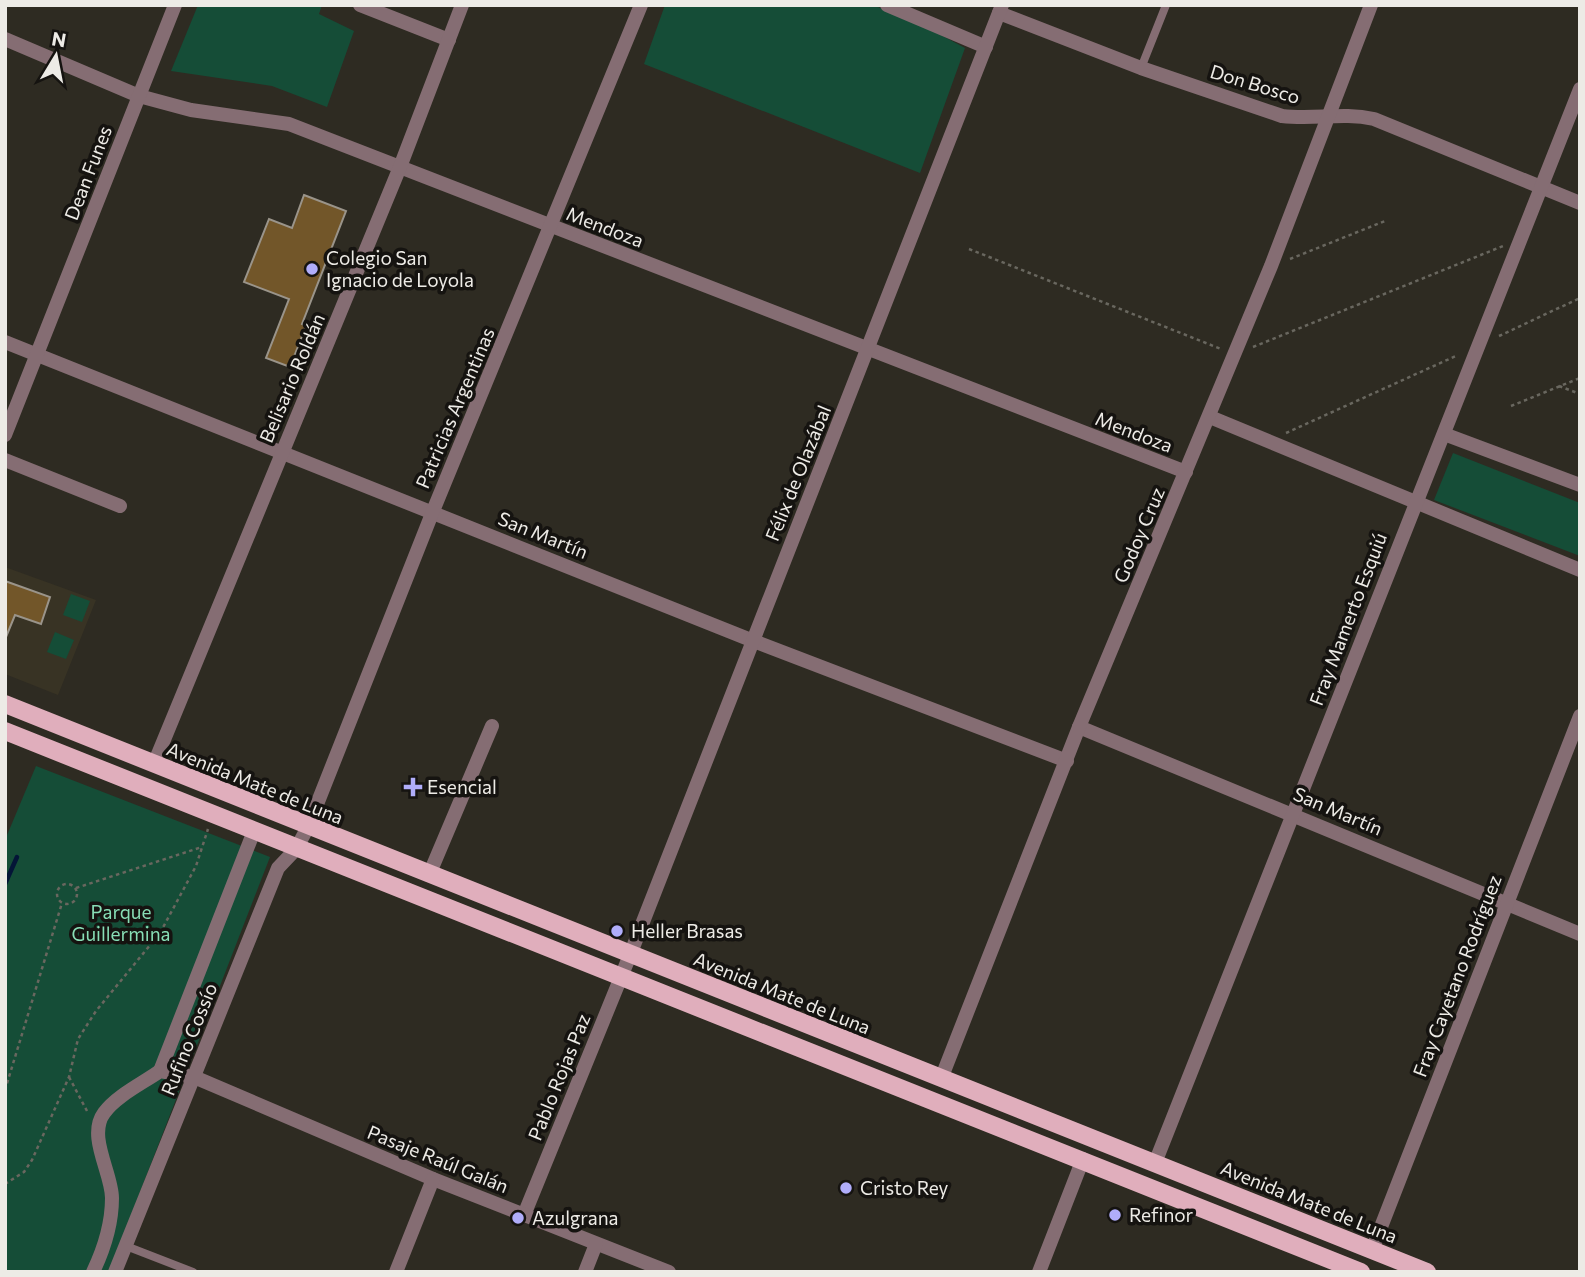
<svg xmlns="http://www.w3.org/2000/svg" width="1585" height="1277" font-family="Commissioner,sans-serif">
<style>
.built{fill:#383324}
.green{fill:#154d37}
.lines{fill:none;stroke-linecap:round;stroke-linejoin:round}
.stream{stroke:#041537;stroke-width:4.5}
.building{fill:#725629;stroke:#9a948a;stroke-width:2}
.path{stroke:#69675f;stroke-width:2.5;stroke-dasharray:3.5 3.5;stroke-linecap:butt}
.service{stroke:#856d73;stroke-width:8}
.minor{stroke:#856d73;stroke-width:14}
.primary{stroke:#e0aebc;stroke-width:18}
.poi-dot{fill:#b0adfa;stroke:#151310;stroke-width:2.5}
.labels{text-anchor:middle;stroke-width:7;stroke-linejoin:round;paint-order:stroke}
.street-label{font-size:19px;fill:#edebe6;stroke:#151310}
.poi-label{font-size:19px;fill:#edebe6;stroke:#151310;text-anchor:start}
.park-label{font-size:19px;fill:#88deb6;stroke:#151310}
</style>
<rect width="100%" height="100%" fill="#2e2b22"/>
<!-- built -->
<path class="built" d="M5 567 96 600 58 695 5 674Z"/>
<!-- green -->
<g class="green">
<path d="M198 5H322L319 14 354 31 327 107 272 86 171 71Z"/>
<path d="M665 5H873L928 28 965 48 920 173 644 64Z"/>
<path d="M1453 453 1580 503V556L1434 500Z"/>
<path d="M71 594 90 601 82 622 63 615Z"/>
<path d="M55 632 74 640 66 659 47 652Z"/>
<path d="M36 766 270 857 109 1272H5V840Z"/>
</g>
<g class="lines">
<!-- stream -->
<path class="stream" d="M5 884 17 857"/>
</g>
<!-- building -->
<g class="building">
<path d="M304 195 346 211 302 324 306 326 290 367 266 358 289 299 244 282 269 219 292 228Z"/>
<path d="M5 581 50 597 41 624 15 615 6 637Z"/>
</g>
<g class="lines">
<!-- path -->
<g class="path">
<path d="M969 249 1221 349"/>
<path d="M1290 259 1385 221"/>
<path d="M1499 336 1580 298"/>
<path d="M1253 347 1503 246"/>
<path d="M1559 386 1580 394"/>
<path d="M1511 406 1580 378"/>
<path d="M1286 433 1458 355"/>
<circle cx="67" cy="894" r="10"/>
<path d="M76 888 202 847"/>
<path d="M69 1077 87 1111"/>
<path d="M5 1090 62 903"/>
<path d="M5 1184 24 1172 32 1160 69 1077 78 1039 96 1011 160 933 196 866 208 829"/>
</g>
<!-- service -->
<g class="service">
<path d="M1141 68 1166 5"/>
<path d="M126 1246 193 1272"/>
</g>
<!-- minor -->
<g class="minor">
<path d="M360 5 449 40"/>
<path d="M887 5 986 47"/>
<path d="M999 13 1141 68 1282 116C1314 120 1342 112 1374 119L1580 203"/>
<path d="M5 39 139 96 191 110 289 124 1186 472"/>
<path d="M5 342 751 640 1067 761"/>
<path d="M1210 417 1580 570"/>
<path d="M1444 434 1580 485"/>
<path d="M5 435 175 5"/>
<path d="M5 460 120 506"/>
<path d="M1079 727 1580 934"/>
<path d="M154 764 400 167 462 5"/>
<path d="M429 875 492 726"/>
<path d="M160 1071 254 831"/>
<path d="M941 1079 1079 727 1271 266 1371 5"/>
<path d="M1155 1163 1580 89"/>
<path d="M524 1215 630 955 1002 5"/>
<path d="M1372 1250 1580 716"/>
<path d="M93 1272C104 1249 112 1223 112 1198 112 1173 87 1136 104 1113 116 1096 143 1083 160 1071L194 1077 433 1179 669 1272"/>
<path d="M115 1272 278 868 296 849 308 827 433 511 641 5"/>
<path d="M396 1272 433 1179"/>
<path d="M585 1272 596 1244"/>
<path d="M1039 1272 1083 1159"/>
</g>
<!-- primary -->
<g class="primary">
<path d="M5 704 1427 1272"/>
<path d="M5 731 1361 1272"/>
</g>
</g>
<!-- markers -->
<g class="poi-dot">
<circle cx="312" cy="269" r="7"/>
<path d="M409.5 776.5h7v7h7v7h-7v7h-7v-7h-7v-7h7z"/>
<circle cx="617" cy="931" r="7"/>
<circle cx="846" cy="1188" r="7"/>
<circle cx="1115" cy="1215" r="7"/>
<circle cx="518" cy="1218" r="7"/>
</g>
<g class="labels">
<!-- street labels -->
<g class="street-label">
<text transform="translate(1255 84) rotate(17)" y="7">Don Bosco</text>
<text transform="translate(88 173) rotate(-69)" y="7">Dean Funes</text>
<text transform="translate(605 227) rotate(21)" y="7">Mendoza</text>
<text transform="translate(292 378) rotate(-67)" y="7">Belisario Roldán</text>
<text transform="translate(455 408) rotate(-67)" y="7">Patricias Argentinas</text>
<text transform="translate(1134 432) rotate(21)" y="7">Mendoza</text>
<text transform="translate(798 473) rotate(-68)" y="7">Félix de Olazábal</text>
<text transform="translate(543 535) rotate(22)" y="7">San Martín</text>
<text transform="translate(1139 535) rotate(-67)" y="7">Godoy Cruz</text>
<text transform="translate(1348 619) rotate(-69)" y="7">Fray Mamerto Esquiú</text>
<text transform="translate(255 783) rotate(22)" y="7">Avenida Mate de Luna</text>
<text transform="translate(1338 811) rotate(23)" y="7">San Martín</text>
<text transform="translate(1457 976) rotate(-69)" y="7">Fray Cayetano Rodríguez</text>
<text transform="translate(782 993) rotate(22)" y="7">Avenida Mate de Luna</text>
<text transform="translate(189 1039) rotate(-68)" y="7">Rufino Cossío</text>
<text transform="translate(559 1077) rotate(-68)" y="7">Pablo Rojas Paz</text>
<text transform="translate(438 1159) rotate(22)" y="7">Pasaje Raúl Galán</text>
<text transform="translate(1309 1202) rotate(22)" y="7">Avenida Mate de Luna</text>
</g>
<!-- poi labels -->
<g class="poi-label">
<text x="326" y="265">Colegio San<tspan x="326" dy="22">Ignacio de Loyola</tspan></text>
<text x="427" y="794">Esencial</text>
<text x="631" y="938">Heller Brasas</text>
<text x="860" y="1195">Cristo Rey</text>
<text x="1129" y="1222">Refinor</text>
<text x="532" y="1225">Azulgrana</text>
</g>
<!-- park labels -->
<g class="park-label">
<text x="121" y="919">Parque<tspan x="121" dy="22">Guillermina</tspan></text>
</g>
</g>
<!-- border -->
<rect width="1585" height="1277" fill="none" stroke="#edebe6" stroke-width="14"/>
<!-- north arrow -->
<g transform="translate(56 56) rotate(10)" stroke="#151310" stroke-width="5" paint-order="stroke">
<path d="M0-5L12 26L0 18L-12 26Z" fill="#edebe6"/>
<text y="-10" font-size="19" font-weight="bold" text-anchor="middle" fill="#edebe6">N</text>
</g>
</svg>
